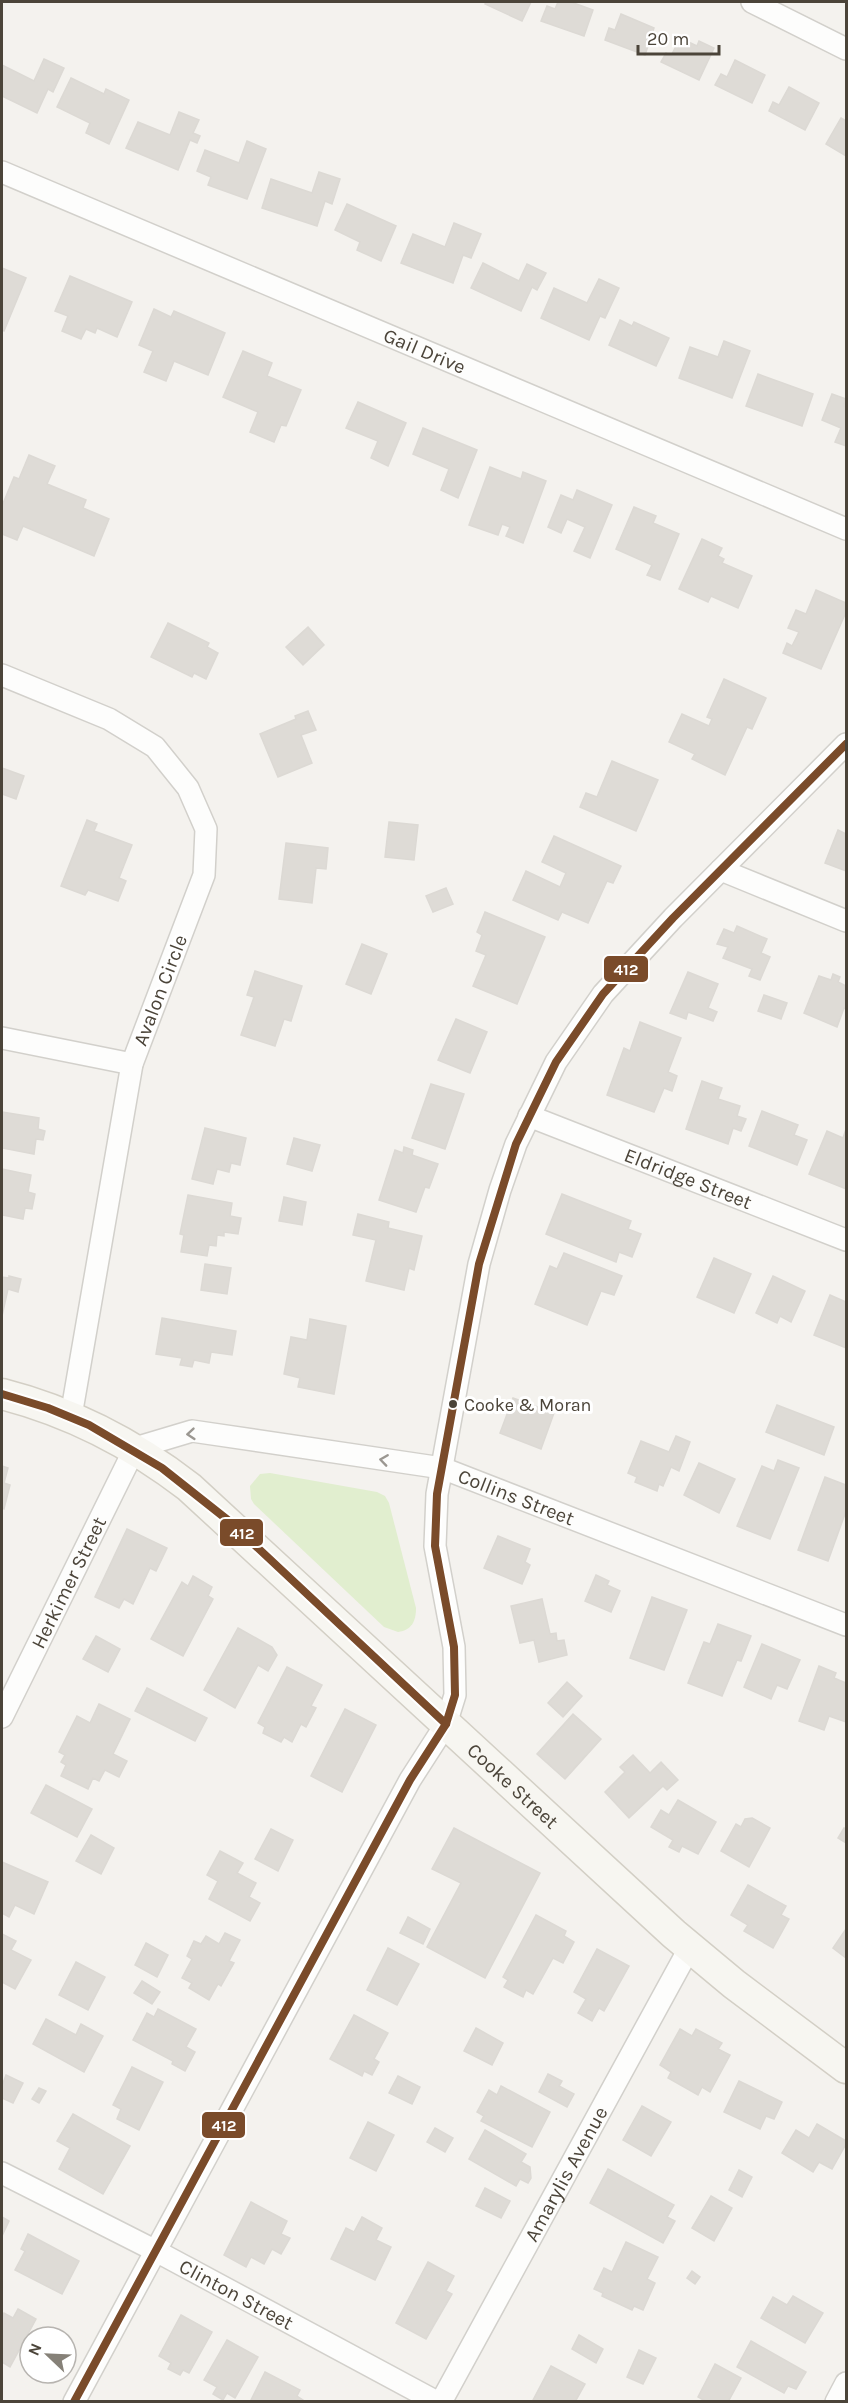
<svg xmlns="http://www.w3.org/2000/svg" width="848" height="2403" font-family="Karla,sans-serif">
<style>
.green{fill:#e1eecf}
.building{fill:#dedbd6;stroke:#dcd9d4;stroke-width:1.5}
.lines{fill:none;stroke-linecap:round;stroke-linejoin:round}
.minor-casing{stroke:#d2d0cb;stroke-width:24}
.secondary-casing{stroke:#d3cfc5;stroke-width:33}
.minor{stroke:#fdfdfc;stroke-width:21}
.secondary{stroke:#f7f6f1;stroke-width:30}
.bus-1-casing{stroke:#fff;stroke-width:12}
.bus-1{stroke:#7a4b2a;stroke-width:8}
.oneway{stroke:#9b9791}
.bus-dot{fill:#4b4439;stroke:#fff;stroke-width:2}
.labels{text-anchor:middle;stroke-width:6;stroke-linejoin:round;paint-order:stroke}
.bus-label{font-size:18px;fill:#4b4439;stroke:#fff;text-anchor:start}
.street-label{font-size:20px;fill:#4b4439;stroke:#fff}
.line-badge{stroke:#fff;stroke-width:2}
.badge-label{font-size:16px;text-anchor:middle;font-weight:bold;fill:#fff}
</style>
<rect width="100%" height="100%" fill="#f4f2ee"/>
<!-- green -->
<path class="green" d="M270 1473 377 1492 385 1496 389 1503 416 1608C416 1621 412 1630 398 1632L384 1627 254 1504 251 1499 250 1486 260 1474Z"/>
<!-- building -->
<g class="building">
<path d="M486 2H531L522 21 485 4Z"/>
<path d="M558 2H571L593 10 584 36 541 21 547 6 555 9Z"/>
<path d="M621 14 654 28 645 55 605 40 609 28 615 30Z"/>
<path d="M680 38 697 46 699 41 714 48 699 80 661 62 666 53 671 56Z"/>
<path d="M44 59 64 68 53 92 48 89 37 113 2 96V65L34 81Z"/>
<path d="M735 60 765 75 752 103 715 85 721 74 727 77Z"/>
<path d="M71 78 104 94 106 89 129 100 109 144 86 133 90 123 57 107Z"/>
<path d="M789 87 819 103 805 130 769 111 773 102 779 105Z"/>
<path d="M179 112 199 120 193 133 200 136 197 143 190 140 178 170 126 148 138 122 170 135Z"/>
<path d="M841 118 846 121V156L826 144Z"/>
<path d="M247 141 266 149 247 199 208 185 211 177 197 171 205 150 239 163Z"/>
<path d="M319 172 340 179 332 204 325 201 317 226 262 208 271 179 312 193Z"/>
<path d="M347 204 396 226 381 261 357 250 360 242 335 230Z"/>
<path d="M454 223 481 234 471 258 463 255 453 283 401 263 413 234 445 247Z"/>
<path d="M483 263 519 281 527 264 546 273 537 290 532 287 521 311 471 288Z"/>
<path d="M2 268 26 278 4 331 2 330Z"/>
<path d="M70 276 132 302 117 337 97 328 95 333 86 329 81 339 62 331 68 316 55 311Z"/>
<path d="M599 279 619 288 605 318 600 316 589 340 541 318 554 288 587 303Z"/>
<path d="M154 309 171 317 174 311 225 333 208 375 174 361 166 381 144 372 153 351 139 345Z"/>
<path d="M620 320 632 326 634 322 669 338 656 366 609 345Z"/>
<path d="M724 341 750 351 732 398 679 378 690 347 718 357Z"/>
<path d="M243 351 272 363 267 376 301 390 286 426 281 425 274 442 250 432 258 412 223 397Z"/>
<path d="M758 374 813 394 802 426 746 406Z"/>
<path d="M832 394 846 399 844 406 846 407V446L835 442 841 428 822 420Z"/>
<path d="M358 402 406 423 388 466 371 458 378 441 346 428Z"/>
<path d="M423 428 477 450 458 498 441 490 449 469 413 454Z"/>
<path d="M29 455 55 466 47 484 86 500 83 508 109 519 94 556 23 526 17 540 2 534V506L14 477 19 479Z"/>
<path d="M490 467 521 479 523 472 546 481 523 543 506 536 510 527 502 524 498 535 469 525Z"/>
<path d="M577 490 612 505 590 558 574 551 585 527 567 519 561 533 548 527 561 495 573 500Z"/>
<path d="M634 507 656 516 653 523 679 534 660 580 647 575 652 565 616 549Z"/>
<path d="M702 539 722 548 718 556 724 559 722 563 752 576 738 608 711 596 708 602 679 589Z"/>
<path d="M816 590 846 603V612L821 669 783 653 787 643 792 646 799 632 788 628 796 610 806 614Z"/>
<path d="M168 623 209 643 207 647 218 653 206 679 194 673 192 677 151 657Z"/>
<path d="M308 627 324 645 303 665 286 647Z"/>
<path d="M724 679 766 698 752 729 747 727 725 775 692 759 695 754 669 742 682 714 709 726 712 719 707 717Z"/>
<path d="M308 711 316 730 301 735 312 763 278 777 260 734 296 719 295 716Z"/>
<path d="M612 761 658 780 636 831 580 807 586 793 597 797Z"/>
<path d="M2 768 24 776 16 799 2 794Z"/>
<path d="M87 820 97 824 94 831 132 845 119 878 126 881 118 901 88 890 85 895 61 886Z"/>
<path d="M389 822 418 825 414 860 385 857Z"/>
<path d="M838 830 846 834V871L825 863Z"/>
<path d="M554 836 621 866 613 883 607 881 588 923 562 912 558 920 513 900 526 871 560 887 566 873 542 862Z"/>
<path d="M286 843 328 848 326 869 316 868 312 903 279 899Z"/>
<path d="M446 888 453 904 433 912 426 896Z"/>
<path d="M485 912 545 937 517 1004 473 986 486 955 476 951 482 935 477 932Z"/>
<path d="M737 926 767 939 761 953 770 957 760 980 749 976 752 969 723 958 728 947 717 944 724 929 734 933Z"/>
<path d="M362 944 387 954 371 994 346 984Z"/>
<path d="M255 971 302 986 291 1021 284 1019 275 1046 241 1035 254 997 247 995Z"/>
<path d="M688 972 718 984 708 1008 717 1012 713 1021 688 1012 686 1019 670 1013Z"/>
<path d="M833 974 840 977 838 982 846 986V1009L844 1008 837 1027 804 1013 819 976 831 980Z"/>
<path d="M764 995 787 1003 781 1019 758 1011Z"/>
<path d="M456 1019 487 1032 470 1073 438 1060Z"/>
<path d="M640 1022 681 1038 668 1072 677 1076 672 1091 664 1088 654 1112 607 1095 624 1048 630 1051Z"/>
<path d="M702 1081 722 1088 718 1099 740 1106 737 1116 746 1119 741 1131 733 1128 728 1144 686 1129Z"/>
<path d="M431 1084 464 1094 445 1149 412 1138Z"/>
<path d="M762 1111 798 1125 794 1135 807 1140 797 1165 749 1146Z"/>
<path d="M2 1112 39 1118 38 1129 45 1131 43 1140 36 1139 34 1154 2 1148Z"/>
<path d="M205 1128 246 1138 240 1165 231 1163 229 1172 217 1169 213 1184 192 1179Z"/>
<path d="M846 1129V1189L809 1174 827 1131 843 1138Z"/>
<path d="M294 1138 320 1145 312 1171 287 1164Z"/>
<path d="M404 1147 413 1150 412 1155 438 1164 429 1188 425 1187 416 1212 379 1200 395 1150 403 1153Z"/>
<path d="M2 1169 31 1175 28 1192 35 1194 32 1209 25 1208 23 1219 2 1215Z"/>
<path d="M562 1194 631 1221 628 1229 641 1234 632 1257 619 1252 616 1262 546 1234Z"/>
<path d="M188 1195 232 1203 230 1216 241 1218 238 1234 224 1232V1236L217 1235 216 1246 209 1245 207 1256 181 1252 184 1235 180 1234Z"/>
<path d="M284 1197 306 1202 302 1225 279 1221Z"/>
<path d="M358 1214 389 1222 388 1228 422 1236 414 1270 409 1268 404 1290 366 1281 376 1240 353 1235Z"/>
<path d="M564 1253 622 1276 614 1295 601 1291 587 1325 535 1304 550 1266 557 1269Z"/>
<path d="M714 1258 751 1274 734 1313 697 1297Z"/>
<path d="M205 1264 231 1268 227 1294 201 1290Z"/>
<path d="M9 1276 21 1279 18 1292 8 1289 2 1316V1277L9 1278Z"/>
<path d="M773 1276 805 1291 791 1322 780 1316 777 1323 756 1313Z"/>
<path d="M830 1295 846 1302V1348L814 1335Z"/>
<path d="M162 1318 236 1331 232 1355 211 1352 209 1363 194 1360 192 1367 180 1365 182 1358 156 1354Z"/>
<path d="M310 1319 346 1326 334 1394 298 1387 300 1378 284 1374 291 1337 307 1340Z"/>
<path d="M513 1398 554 1413 541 1449 500 1433Z"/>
<path d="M777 1405 834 1427 824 1455 766 1432Z"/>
<path d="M676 1436 690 1442 679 1471 671 1467 663 1486 659 1484 657 1491 635 1482 637 1477 628 1473 641 1441 669 1452Z"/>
<path d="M778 1460 799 1468 770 1539 737 1526 762 1466 774 1471Z"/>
<path d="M699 1463 735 1479 719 1513 684 1495Z"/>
<path d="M2 1466 8 1468 4 1483 10 1485 4 1509 2 1508Z"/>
<path d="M825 1477 846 1485V1511L828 1561 798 1550Z"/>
<path d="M127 1529 167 1548 156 1571 150 1568 133 1604 124 1599 119 1608 95 1597Z"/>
<path d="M498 1536 530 1549 525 1562 530 1565 522 1584 484 1568Z"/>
<path d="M596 1575 609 1581 607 1585 620 1591 611 1612 585 1601Z"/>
<path d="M193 1576 212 1587 208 1596 213 1599 183 1656 151 1639 182 1582 188 1586Z"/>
<path d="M652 1597 687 1610 664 1670 630 1658Z"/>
<path d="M542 1599 550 1634 556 1633 557 1641 564 1640 567 1655 539 1662 534 1640 520 1643 511 1606Z"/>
<path d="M718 1624 751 1636 741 1661 737 1660 722 1696 688 1683 704 1642 710 1644Z"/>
<path d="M238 1628 272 1647 277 1655 268 1671 258 1665 235 1708 204 1690Z"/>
<path d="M96 1636 120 1649 108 1672 83 1659Z"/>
<path d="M762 1644 800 1660 787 1689 777 1685 771 1699 744 1687Z"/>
<path d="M819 1666 836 1673 834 1678 846 1683V1722L829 1716 824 1730 799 1721Z"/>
<path d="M287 1667 322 1685 311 1706 316 1708 306 1727 301 1724 292 1742 284 1737 281 1742 263 1733 265 1727 258 1723Z"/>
<path d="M567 1682 582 1696 563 1717 548 1703Z"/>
<path d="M147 1688 207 1718 195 1741 135 1711Z"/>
<path d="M99 1704 130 1719 113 1754 127 1761 119 1777 105 1770 99 1781 93 1778 88 1789 61 1776 66 1765 61 1762 65 1755 59 1752 77 1716 90 1723Z"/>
<path d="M345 1709 376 1725 342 1792 311 1776Z"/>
<path d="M573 1714 601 1739 565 1779 537 1754Z"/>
<path d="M633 1755 650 1773 661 1762 678 1780 667 1790 663 1786 629 1818 605 1792 625 1772 620 1767Z"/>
<path d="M46 1785 92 1809 77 1837 31 1813Z"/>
<path d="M678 1800 716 1822 698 1854 682 1846 679 1852 669 1847 673 1840 651 1827 661 1810 669 1815Z"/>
<path d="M752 1818 770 1828 749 1867 721 1851 736 1824 741 1827 745 1819Z"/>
<path d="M454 1828 540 1873 485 1978 427 1947 461 1883 432 1869Z"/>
<path d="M844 1828 846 1829V1843L838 1838Z"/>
<path d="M271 1829 293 1840 278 1871 255 1859Z"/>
<path d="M91 1835 114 1848 101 1874 76 1861Z"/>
<path d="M220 1851 243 1863 237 1873 256 1883 249 1897 260 1903 250 1921 209 1899 218 1881 207 1875Z"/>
<path d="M2 1862 48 1882 34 1914 15 1905 9 1917 2 1913Z"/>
<path d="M748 1885 786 1906 781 1915 789 1919 773 1948 744 1931 748 1925 731 1915Z"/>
<path d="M536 1915 566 1931 564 1936 574 1942 563 1963 553 1958 533 1994 526 1990 523 1997 504 1987 508 1980 503 1977Z"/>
<path d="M408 1917 430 1929 423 1944 400 1933Z"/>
<path d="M846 1929V1958L833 1948Z"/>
<path d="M225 1933 240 1940 229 1961 234 1963 221 1986 218 1984 209 2000 189 1988 192 1983 182 1978 192 1959 187 1956 194 1941 201 1944 206 1936 219 1944Z"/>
<path d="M2 1934 16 1941 11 1950 31 1960 15 1989 2 1982Z"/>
<path d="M146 1943 168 1955 157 1977 135 1965Z"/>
<path d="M388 1948 419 1964 397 2005 367 1990Z"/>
<path d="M597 1949 629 1966 604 2011 599 2008 592 2021 578 2013 586 1999 574 1992Z"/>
<path d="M76 1962 105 1977 88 2010 59 1995Z"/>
<path d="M142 1981 160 1992 152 2004 134 1993Z"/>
<path d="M158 2009 196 2029 186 2047 195 2052 185 2071 172 2064 173 2061 133 2040 147 2013 154 2017Z"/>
<path d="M354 2015 388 2033 374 2059 379 2062 372 2075 364 2071 362 2076 330 2059Z"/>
<path d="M46 2019 76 2035 81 2024 103 2036 84 2072 33 2044Z"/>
<path d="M476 2028 503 2043 492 2065 464 2051Z"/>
<path d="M680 2029 692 2036 696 2029 722 2043 718 2049 730 2055 710 2092 702 2087 698 2095 668 2078 671 2072 660 2065Z"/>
<path d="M132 2067 163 2082 139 2130 117 2119 121 2109 113 2105Z"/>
<path d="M548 2074 562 2081 559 2086 574 2094 567 2107 539 2092Z"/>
<path d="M6 2075 23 2083 13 2103 2 2098V2086Z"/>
<path d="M398 2076 420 2087 412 2104 389 2093Z"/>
<path d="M739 2081 782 2102 774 2119 766 2116 760 2129 724 2112Z"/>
<path d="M501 2086 550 2112 532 2147 481 2121 484 2116 477 2112 489 2090 497 2095Z"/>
<path d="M39 2088 46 2091 39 2103 32 2099Z"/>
<path d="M642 2106 671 2122 651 2156 623 2140Z"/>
<path d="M73 2114 130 2146 103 2194 59 2169 70 2148 57 2141Z"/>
<path d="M368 2122 394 2135 376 2171 350 2158Z"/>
<path d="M817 2124 846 2141V2144L832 2169 819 2162 813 2172 782 2153 796 2130 809 2138Z"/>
<path d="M435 2128 453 2138 445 2152 427 2142Z"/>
<path d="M485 2130 526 2154 521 2162 530 2167 531 2178 528 2183 520 2179 516 2186 469 2159Z"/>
<path d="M608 2169 674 2205 667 2217 675 2221 663 2243 590 2203Z"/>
<path d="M739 2170 752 2177 742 2197 729 2190Z"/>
<path d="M485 2188 510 2201 501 2218 476 2206Z"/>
<path d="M711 2196 732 2208 714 2241 692 2228Z"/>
<path d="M251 2202 287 2221 281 2234 290 2238 281 2254 272 2249 264 2264 251 2257 246 2267 224 2255Z"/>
<path d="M2 2217 9 2221 2 2236Z"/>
<path d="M362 2217 382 2228 376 2240 391 2247 375 2280 331 2259 346 2228 354 2232Z"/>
<path d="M28 2234 79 2261 62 2294 15 2270 25 2251 21 2249Z"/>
<path d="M626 2242 658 2257 647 2279 655 2283 643 2310 634 2306 632 2310 602 2296 603 2293 594 2289 604 2268 612 2272Z"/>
<path d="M428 2262 454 2276 446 2291 452 2294 426 2339 396 2323Z"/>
<path d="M692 2271 700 2277 695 2284 687 2278Z"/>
<path d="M793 2296 823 2313 805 2343 761 2318 773 2297 787 2305Z"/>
<path d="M18 2309 36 2319 10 2367 2 2362V2318L4 2313 13 2318Z"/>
<path d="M181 2315 212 2332 189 2373 183 2370 180 2375 168 2369 171 2363 159 2356Z"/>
<path d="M579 2335 603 2349 596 2363 572 2349Z"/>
<path d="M227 2340 258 2357 235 2398 227 2393 223 2400 213 2394 217 2387 204 2380Z"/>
<path d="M751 2341 806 2372 796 2389 788 2386 784 2393 737 2367Z"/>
<path d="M639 2350 656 2358 643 2384 627 2377Z"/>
<path d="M715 2364 741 2378 728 2402H707L698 2397Z"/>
<path d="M551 2366 585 2384 575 2402H532Z"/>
<path d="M265 2372 300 2390 297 2396 306 2402H250Z"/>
</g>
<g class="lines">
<defs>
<g id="minor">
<path d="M752 2 846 49"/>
<path id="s1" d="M2 172 846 529"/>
<path d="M2 675 109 719 155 747 188 788 206 829 204 875 132 1064 71 1416"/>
<path d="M721 870 846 921"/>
<path d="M2 1038 132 1064"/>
<path id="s2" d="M529 1116 846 1240"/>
<path id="s3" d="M2 1717 135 1448 192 1431 442 1468 846 1625"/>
<path id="s4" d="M2 2173 156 2251 437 2402"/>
<path d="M74 2402 410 1780 446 1724 455 1695 454 1647 435 1546 437 1494 479 1264 500 1190 516 1144 556 1062 603 994 673 918 846 744"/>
<path id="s5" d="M441 2402 690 1947"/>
<path d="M836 2402 846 2383"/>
</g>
<g id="secondary">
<path id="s6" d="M2 1394C72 1412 132 1443 189 1487L674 1934 734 1984 846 2068"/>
</g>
</defs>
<!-- minor casing -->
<use href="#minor" class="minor-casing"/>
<!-- secondary casing -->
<use href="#secondary" class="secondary-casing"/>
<!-- minor -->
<use href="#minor" class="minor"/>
<!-- secondary -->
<use href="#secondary" class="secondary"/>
<defs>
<g id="bus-1">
<path d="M2 1394 48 1408 89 1425 162 1468 229 1521 446 1724"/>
<path d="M74 2402 410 1780 446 1724 455 1695 454 1647 435 1546 437 1494 479 1264 516 1144 556 1062 603 994 673 918 846 744"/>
</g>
</defs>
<!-- bus-1 casing -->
<use href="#bus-1" class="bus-1-casing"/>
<!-- bus-1 -->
<use href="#bus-1" class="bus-1"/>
</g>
<!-- one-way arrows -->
<defs><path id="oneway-chevron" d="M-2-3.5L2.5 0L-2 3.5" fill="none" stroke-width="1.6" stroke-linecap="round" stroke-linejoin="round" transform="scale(1.5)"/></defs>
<g class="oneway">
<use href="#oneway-chevron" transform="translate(191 1434) rotate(175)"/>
<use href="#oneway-chevron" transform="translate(384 1460) rotate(-172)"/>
</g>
<!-- markers -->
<circle class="bus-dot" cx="453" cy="1404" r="5"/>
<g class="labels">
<!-- bus labels -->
<g class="bus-label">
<text x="464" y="1411">Cooke &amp; Moran</text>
</g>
<!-- street labels -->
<g class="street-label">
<text dy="7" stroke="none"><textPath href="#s1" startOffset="459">Gail Drive</textPath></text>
<text transform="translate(160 990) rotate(-69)" y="7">Avalon Circle</text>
<text dy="7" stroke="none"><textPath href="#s2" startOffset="171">Eldridge Street</textPath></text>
<text dy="7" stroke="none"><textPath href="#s3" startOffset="692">Collins Street</textPath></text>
<text dy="7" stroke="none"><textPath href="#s3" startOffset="150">Herkimer Street</textPath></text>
<text dy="7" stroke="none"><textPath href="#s6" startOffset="651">Cooke Street</textPath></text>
<text dy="7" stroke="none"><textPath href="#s5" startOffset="260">Amarylis Avenue</textPath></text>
<text dy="7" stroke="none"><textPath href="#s4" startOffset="264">Clinton Street</textPath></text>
</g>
</g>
<g class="line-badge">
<rect x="603" y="955" width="46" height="28" rx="6" fill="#7a4b2a"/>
<rect x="219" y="1518" width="45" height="29" rx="6" fill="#7a4b2a"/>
<rect x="201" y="2111" width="45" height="28" rx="6" fill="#7a4b2a"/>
</g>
<g class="badge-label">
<text x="626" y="975">412</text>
<text x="242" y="1539">412</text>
<text x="224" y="2131">412</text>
</g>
<!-- border -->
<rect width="848" height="2403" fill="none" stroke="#4b4439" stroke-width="6"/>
<!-- north arrow -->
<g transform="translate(48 2355) rotate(293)"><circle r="28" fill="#ffffff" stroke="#b7b4b0" stroke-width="1.5"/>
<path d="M0-4.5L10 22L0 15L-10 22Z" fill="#868178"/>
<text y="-9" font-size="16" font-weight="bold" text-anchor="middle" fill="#4b4439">N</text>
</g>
<!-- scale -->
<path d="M638 45v9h81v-9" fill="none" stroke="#4b4439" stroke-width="3"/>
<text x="647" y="45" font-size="18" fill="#4b4439" stroke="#ffffff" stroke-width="4.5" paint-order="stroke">20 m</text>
</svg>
